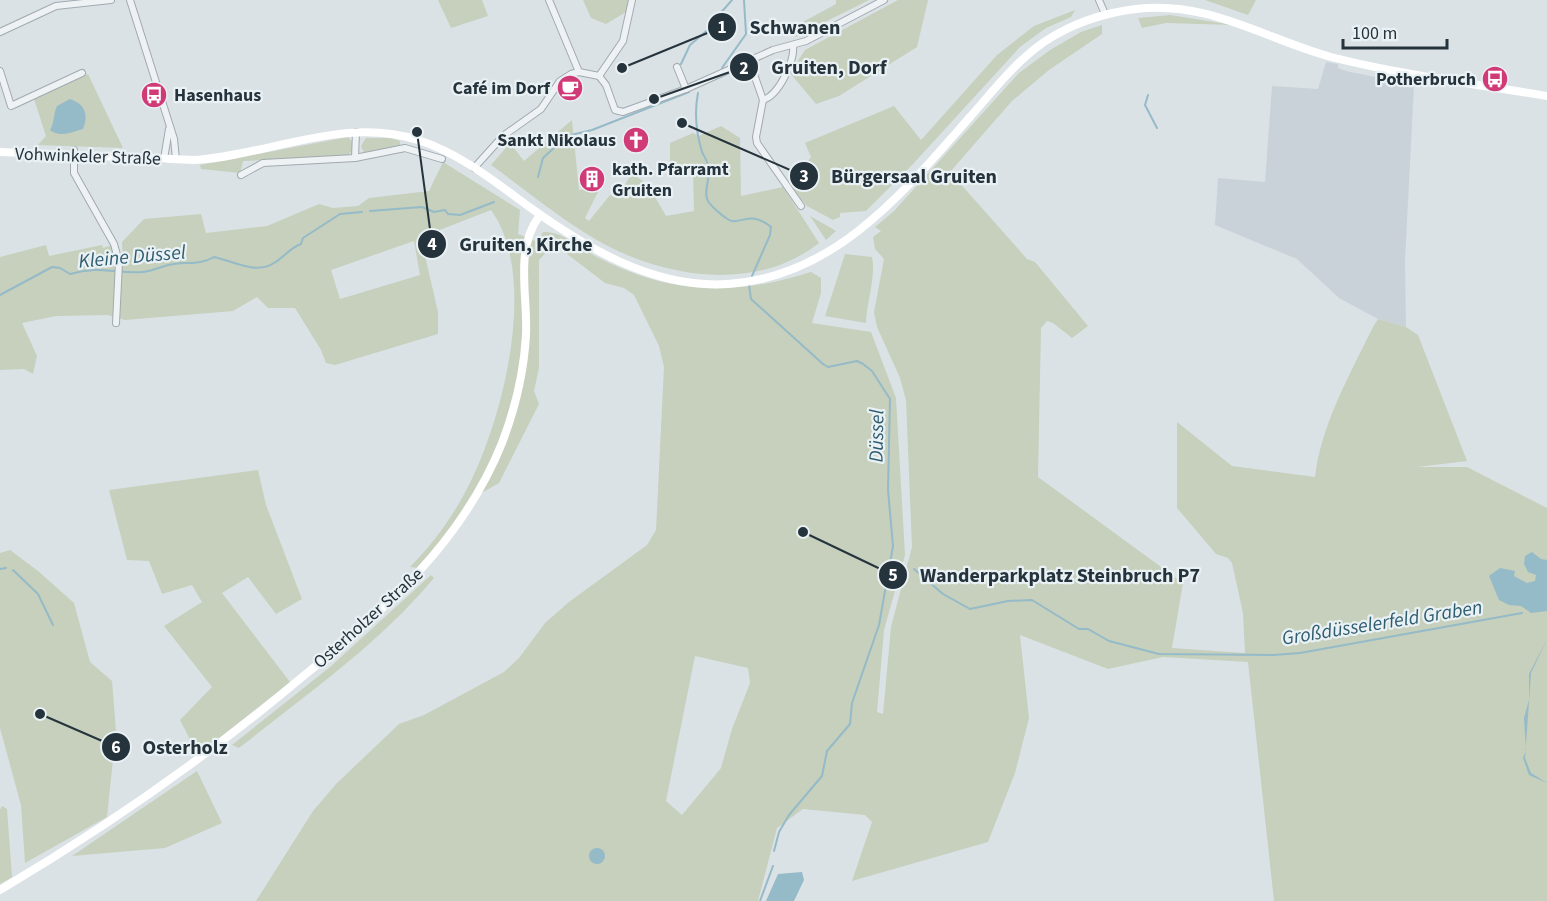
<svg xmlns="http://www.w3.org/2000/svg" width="1547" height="901" font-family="'Source Sans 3',sans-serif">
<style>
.built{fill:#c9d2d8}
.green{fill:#c6d0bc;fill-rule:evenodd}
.water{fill:#95bac8}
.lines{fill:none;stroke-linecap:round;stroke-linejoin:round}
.stream{stroke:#95bac8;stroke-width:2}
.street-casing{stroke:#a1aab0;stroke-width:8}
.street{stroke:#eef2f4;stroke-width:6}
.secondary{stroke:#fff;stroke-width:8}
.labels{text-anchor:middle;stroke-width:4.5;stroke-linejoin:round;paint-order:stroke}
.poi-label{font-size:18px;font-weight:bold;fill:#25333c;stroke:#eaf1f4;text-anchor:end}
.street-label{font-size:18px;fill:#25333c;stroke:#eaf1f4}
.water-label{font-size:20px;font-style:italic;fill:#2f5d70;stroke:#eaf1f4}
.leader{fill:none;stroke:#25333c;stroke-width:2}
.callout-dot{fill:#25333c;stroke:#eaf1f4;stroke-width:2}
.mark-label{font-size:18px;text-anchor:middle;font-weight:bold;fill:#fff}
.callout-label{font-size:20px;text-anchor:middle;font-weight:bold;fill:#25333c;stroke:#eaf1f4;stroke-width:4.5;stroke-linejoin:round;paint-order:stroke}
</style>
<rect width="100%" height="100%" fill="#dbe2e6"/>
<!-- built -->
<path class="built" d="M1326 62 1338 64V68L1346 71 1414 85 1405 261 1406 327 1378 319 1339 298 1297 259 1215 225 1218 178 1265 182 1272 86 1318 89Z"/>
<!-- green -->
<g class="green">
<path d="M438 0H482L488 16 451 28Z"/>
<path d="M583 0H628L626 12 606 24 591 18Z"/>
<path d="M836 0H869L795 37 792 28 836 4Z"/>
<path d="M898 0H928L917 47 839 96 816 104 790 73 805 50Z"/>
<path d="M1205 0H1256L1248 15Z"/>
<path d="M1075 10 1071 17 1046 28 1020 47 913 164 866 211 840 213V217L833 220 807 206 789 185 811 157 805 143 894 106 921 140 997 55 1034 26Z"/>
<path d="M1170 15 1233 25 1166 23 1142 28 1138 18Z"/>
<path d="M1102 25V34L1049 70 1012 101 950 172 1027 259 1035 262 1088 326 1072 338 1053 323 1047 321 1041 328 1038 477 1183 583 1172 648 1245 653 1243 613 1232 563 1228 558 1216 554 1177 508V422L1232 466 1315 477C1321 425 1350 374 1373 327L1378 319 1406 327 1418 335 1467 461 1417 467H1467L1547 508V901H1274L1248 662 1163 657 1108 669 1020 635 1029 718 1015 773 988 842 852 881 872 822 865 815 803 809 777 828 758 901H256L313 811 336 784 399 724 424 715 504 672 519 658 545 623 569 602 647 545 656 530 664 367 659 346 634 295 624 288 605 283 554 244 539 260V368L534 391 539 404 499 483 469 500 443 540 419 568 410 567C430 547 448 523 462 498 501 430 541 279 491 210L432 233 426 260 438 312V334L335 365 326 363 321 350 295 308H268L257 297 233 311 125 320 108 315 56 316 22 323 37 356 33 374 24 369 0 370V257L46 245 49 256 102 245 103 248 112 245 117 260H123L122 242 144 219 201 214 206 233 267 226 319 204 333 208 358 206 369 198 429 191 443 162 520 210 518 234 538 242 543 232C564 231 582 250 601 259 673 295 735 296 811 272L821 278V293L812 323 871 332 896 398 905 555 884 630 877 712 883 714 891 627 912 547 906 400 900 378 877 327 874 312 884 259 875 249 873 237 881 231 875 227 894 211 1019 73 1050 50 1081 32ZM414 241 420 275 340 299 331 270ZM695 656 748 668 750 683 732 729 721 768 682 815 666 801Z"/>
<path d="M88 74 123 148 38 145 46 136 34 99Z"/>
<path d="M572 120 579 190 600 188 585 218 589 221 610 195 617 198 632 173 648 185 666 216 694 211 693 173 670 177V143L693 133 699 136 721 126 740 138 741 196 783 187 819 243C766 285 693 281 632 257 581 237 536 197 491 165L510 143 524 161Z"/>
<path d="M348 137 353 143V150L346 157 243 161 240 173 201 169 200 165Z"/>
<path d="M366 138H390L400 141V147L364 153 361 146Z"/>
<path d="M810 216 812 217 836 231 826 240Z"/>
<path d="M845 254 872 257C876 277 867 301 866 323L825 316Z"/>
<path d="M258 470 266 505 302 599 276 614 248 577 222 593 290 682 198 755 180 720 212 687 164 626 202 602 192 585 162 594 149 561 127 560 109 490Z"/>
<path d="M10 550 38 571 74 603 90 662 112 681 116 731 107 817 25 863 21 805 0 728V553Z"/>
<path d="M431 575 434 578C378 645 307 694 239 748L232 745 330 667Z"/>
<path d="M197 771 222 823 165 848 72 856Z"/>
<path d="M2 806 7 809 12 877 0 884V810Z"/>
</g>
<!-- water -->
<g class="water">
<path d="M70 99C85 104 89 115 83 129 72 132 60 138 50 130 55 122 53 114 57 106Z"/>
<path d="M1532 552 1541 559 1547 560V611L1531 613 1521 606 1509 605 1499 600 1489 576 1500 568 1515 571 1514 576 1527 583 1535 581 1536 575 1528 572 1524 564 1525 556Z"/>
<path d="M1547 639 1531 673 1525 758 1531 773 1547 783 1529 775 1523 758 1526 750 1524 718 1529 700V674Z"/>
<circle cx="597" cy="856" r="8"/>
<path d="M802 872 804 880 794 901H766L778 874Z"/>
</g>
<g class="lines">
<!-- stream -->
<g class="stream">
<path d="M681 64 690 45 717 22 718 16 732 0"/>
<path d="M722 68 746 34 744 0"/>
<path d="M698 93C694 113 696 132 702 152 705 158 708 162 709 169 710 178 703 193 708 201 712 207 722 216 729 220 739 226 749 209 771 227L770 235 752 276"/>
<path d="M1148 95 1145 105 1157 128"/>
<path d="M538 177 543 158 567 136 592 130 689 92"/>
<path d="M370 211 422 207 434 212 445 210 448 214 460 215 494 202"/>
<path d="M749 285 751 299 823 364 828 367 857 361 863 364 872 371 890 399 888 490 893 546 879 625 852 703 850 724 827 751 822 776 789 815 779 832 774 851"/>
<path d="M0 295 52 267 60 268 70 274C100 265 115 274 143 272 154 271 163 265 174 264 190 262 200 265 214 257 233 261 256 275 274 263 284 257 290 248 301 244L303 238 340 214 362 212"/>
<path d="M0 569 6 568"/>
<path d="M914 569 943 594 970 609 1008 601 1032 600 1079 629H1088L1109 641 1159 654 1273 655 1300 653 1522 613"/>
<path d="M13 570 38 594 53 625"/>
<path d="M760 901 773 866"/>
</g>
<defs>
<g id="street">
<path d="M130 0 174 139 176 159"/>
<path d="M549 0 579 72"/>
<path d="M1099 0 1105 14"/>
<path d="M0 32 56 6 111 0"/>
<path d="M749 60 763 100"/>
<path d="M677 67 686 89"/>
<path d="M0 71 11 106 82 73"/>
<path d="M599 76 623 41 632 0"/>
<path d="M763 100 756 137 757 143 801 206"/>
<path d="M763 100C779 95 795 61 793 45"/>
<path d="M74 150V173L114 244 119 262 116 323"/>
<path d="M355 158 356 132"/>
<path d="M164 159 169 129"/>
<path d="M474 168 503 136 541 109 560 81 571 74 579 72 599 76 606 85 615 110 623 112 686 89 773 50 806 41 884 0"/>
<path d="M241 175 263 163 355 158 405 148 442 159"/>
</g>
</defs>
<!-- street casing -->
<use href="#street" class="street-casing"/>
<!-- street -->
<use href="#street" class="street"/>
<!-- secondary -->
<g class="secondary">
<path d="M0 152 195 160C270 155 343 116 418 140 459 153 494 181 528 206 586 248 654 289 728 284 835 277 904 192 970 117 993 91 1015 62 1044 42 1071 24 1103 13 1136 9 1208 0 1265 39 1331 57 1402 75 1475 84 1547 96"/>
<path d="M0 890C106 827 207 757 301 678 384 610 461 545 502 443 515 409 524 371 526 335 528 295 514 249 540 215"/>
</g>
</g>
<!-- icons -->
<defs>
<symbol id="bus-disc" viewBox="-11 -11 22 22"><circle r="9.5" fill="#d03b77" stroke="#eaf1f4"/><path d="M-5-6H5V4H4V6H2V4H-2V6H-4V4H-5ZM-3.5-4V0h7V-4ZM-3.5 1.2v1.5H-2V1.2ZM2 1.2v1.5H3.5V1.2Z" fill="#fff"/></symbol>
<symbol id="cafe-disc" viewBox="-11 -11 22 22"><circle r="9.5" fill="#d03b77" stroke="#eaf1f4"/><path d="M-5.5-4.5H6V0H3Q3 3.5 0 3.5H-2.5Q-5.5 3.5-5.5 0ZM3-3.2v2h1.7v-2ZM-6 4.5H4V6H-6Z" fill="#fff"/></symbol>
<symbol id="church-disc" viewBox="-11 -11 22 22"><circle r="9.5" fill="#d03b77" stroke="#eaf1f4"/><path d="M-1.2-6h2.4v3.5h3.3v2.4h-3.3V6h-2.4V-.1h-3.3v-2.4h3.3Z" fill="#fff"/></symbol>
<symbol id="building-disc" viewBox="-11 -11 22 22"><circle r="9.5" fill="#d03b77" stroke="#eaf1f4"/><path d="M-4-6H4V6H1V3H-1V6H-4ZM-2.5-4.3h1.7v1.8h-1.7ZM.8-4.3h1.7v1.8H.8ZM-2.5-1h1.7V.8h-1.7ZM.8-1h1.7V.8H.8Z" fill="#fff"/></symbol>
</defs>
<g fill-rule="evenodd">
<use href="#bus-disc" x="1480" y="64" width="30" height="30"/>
<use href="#cafe-disc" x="555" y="73" width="30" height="30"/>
<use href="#bus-disc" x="139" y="80" width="30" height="30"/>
<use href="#church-disc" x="621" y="125" width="30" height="30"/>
<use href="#building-disc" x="577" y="164" width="30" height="30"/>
</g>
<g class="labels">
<!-- poi labels -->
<g class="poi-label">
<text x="1476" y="85">Potherbruch</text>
<text x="550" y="94">Café im Dorf</text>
<text x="174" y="101" text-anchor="start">Hasenhaus</text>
<text x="616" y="146">Sankt Nikolaus</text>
<text x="612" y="175" text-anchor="start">kath. Pfarramt<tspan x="612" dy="21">Gruiten</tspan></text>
</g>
<!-- street labels -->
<g class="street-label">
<text transform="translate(88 156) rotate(2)" y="6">Vohwinkeler Straße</text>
<text transform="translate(368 618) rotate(-42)" y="6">Osterholzer Straße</text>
</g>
<!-- water labels -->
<g class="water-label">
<text transform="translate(132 256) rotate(-5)" y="7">Kleine Düssel</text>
<text transform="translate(876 436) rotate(-89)" y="7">Düssel</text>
<text transform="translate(1382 622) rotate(-9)" y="7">Großdüsselerfeld Graben</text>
</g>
</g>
<!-- callouts -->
<path class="leader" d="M622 68L722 27M654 99L744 67M682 123L804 176M417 132L432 244M803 532L893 575M40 714L116 747"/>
<g class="callout-dot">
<circle cx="622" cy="68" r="6"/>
<circle cx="654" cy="99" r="6"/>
<circle cx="682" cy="123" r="6"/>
<circle cx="417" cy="132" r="6"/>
<circle cx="803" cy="532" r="6"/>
<circle cx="40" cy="714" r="6"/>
<circle cx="722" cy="27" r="15"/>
<circle cx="744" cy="67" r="15"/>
<circle cx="804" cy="176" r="15"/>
<circle cx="432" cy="244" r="15"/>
<circle cx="893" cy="575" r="15"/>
<circle cx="116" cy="747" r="15"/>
</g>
<g class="mark-label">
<text x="722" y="33">1</text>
<text x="744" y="74">2</text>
<text x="804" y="182">3</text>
<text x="432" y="250">4</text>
<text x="893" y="581">5</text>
<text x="116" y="753">6</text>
</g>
<g class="callout-label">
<text x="795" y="34">Schwanen</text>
<text x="829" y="74">Gruiten, Dorf</text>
<text x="914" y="183">Bürgersaal Gruiten</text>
<text x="526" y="251">Gruiten, Kirche</text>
<text x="1060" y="582">Wanderparkplatz Steinbruch P7</text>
<text x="185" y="754">Osterholz</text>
</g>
<!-- scale -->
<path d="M1343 39v9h104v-9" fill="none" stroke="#25333c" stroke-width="3"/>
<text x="1352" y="39" font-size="18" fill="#25333c" stroke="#eaf1f4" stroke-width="4.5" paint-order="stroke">100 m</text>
</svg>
